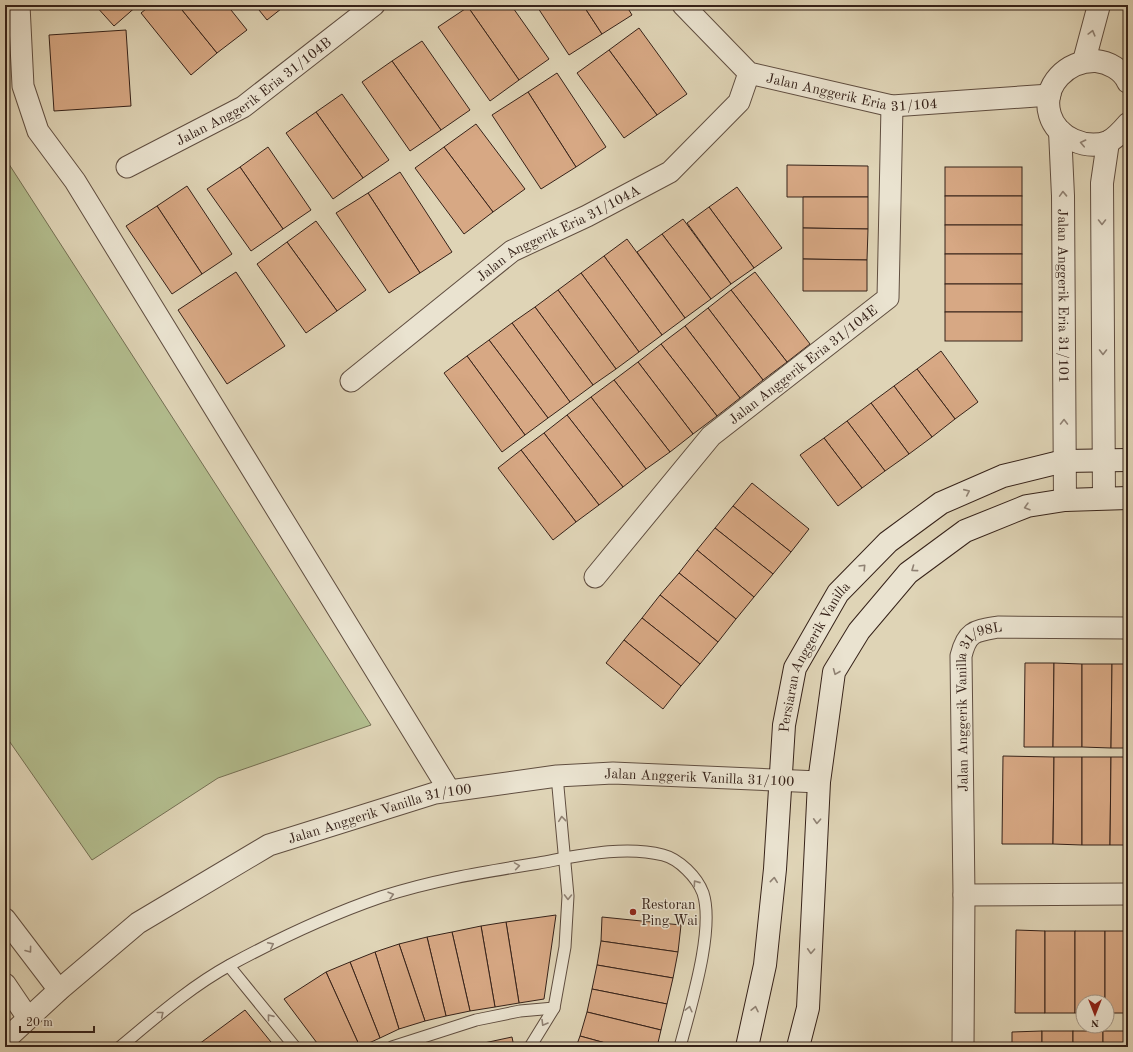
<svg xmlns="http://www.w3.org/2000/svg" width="1133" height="1052" font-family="'Old Standard TT',serif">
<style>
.green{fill:#b2bc8d;stroke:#746f53}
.building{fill:#d7a884;stroke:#362219}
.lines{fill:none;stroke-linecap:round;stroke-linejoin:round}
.service-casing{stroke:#604e40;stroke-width:13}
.minor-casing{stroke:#604e40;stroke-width:23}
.tertiary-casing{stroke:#604e40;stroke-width:24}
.secondary-casing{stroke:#362219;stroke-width:24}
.service{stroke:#eae3d0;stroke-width:11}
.minor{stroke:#eae3d0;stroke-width:21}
.tertiary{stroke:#eae3d0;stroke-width:22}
.secondary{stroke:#eae3d0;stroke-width:22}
.oneway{stroke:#908274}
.poi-dot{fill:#8f2418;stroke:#eae3d0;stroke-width:1.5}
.labels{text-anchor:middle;stroke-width:3;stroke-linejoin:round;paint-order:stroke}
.street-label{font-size:14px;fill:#362219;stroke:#eae3d0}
.poi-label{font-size:14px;fill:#362219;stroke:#eae3d0;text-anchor:start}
</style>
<rect width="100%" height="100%" fill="#dfd4b6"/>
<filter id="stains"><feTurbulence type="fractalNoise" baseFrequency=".005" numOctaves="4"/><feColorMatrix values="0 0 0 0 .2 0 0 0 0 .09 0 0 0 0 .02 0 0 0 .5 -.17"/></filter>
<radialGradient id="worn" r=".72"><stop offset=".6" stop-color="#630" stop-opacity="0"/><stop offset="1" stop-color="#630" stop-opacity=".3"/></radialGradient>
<!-- green -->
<path class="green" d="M5 158 371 725 218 778 92 860 5 735Z"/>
<!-- building -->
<g class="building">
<path d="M95 5H138L114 26Z"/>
<path d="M151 5H178L217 53 191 75 141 13Z"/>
<path d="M178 5H227L247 30 217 53Z"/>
<path d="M255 5H286L267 20Z"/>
<path d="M470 5H511L549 59 519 80 468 7Z"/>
<path d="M536 5H583L602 34 569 55Z"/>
<path d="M583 5H626L632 15 602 34Z"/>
<path d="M468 7 519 80 490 101 438 27Z"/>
<path d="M639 28 687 94 657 115 609 50Z"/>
<path d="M126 30 131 106 54 111 49 35Z"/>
<path d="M422 41 470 110 441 130 392 61Z"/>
<path d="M609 50 657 115 624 138 577 73Z"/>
<path d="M392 61 441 130 410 151 362 82Z"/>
<path d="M557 73 606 147 576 167 528 92Z"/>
<path d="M528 92 576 167 541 189 492 115Z"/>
<path d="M342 94 389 160 363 178 316 112Z"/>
<path d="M316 112 363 178 333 199 286 133Z"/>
<path d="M476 124 525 189 493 212 444 147Z"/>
<path d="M268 147 311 210 283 229 240 167Z"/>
<path d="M444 147 493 212 464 234 415 168Z"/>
<path d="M787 165 868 166V197H787Z"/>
<path d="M240 167 283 229 251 251 207 189Z"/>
<rect x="945" y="167" width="77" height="29"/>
<path d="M400 172 452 252 420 273 368 193Z"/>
<path d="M187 186 232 254 202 274 157 206Z"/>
<path d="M737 187 782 248 754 268 709 207Z"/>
<path d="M368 193 420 273 389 293 336 213Z"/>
<rect x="945" y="196" width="77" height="29"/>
<path d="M803 197H868V229L803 228Z"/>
<path d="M157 206 202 274 172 294 126 226Z"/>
<path d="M709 207 754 268 731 284 687 223Z"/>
<path d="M683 219 731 284 711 299 662 234Z"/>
<path d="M316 221 366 290 337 311 287 242Z"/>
<rect x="945" y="225" width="77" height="29"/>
<path d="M803 228 868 229 867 260 803 259Z"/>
<path d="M662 234 711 299 685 318 637 252Z"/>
<path d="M627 239 685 318 662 335 604 256Z"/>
<path d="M287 242 337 311 306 333 257 264Z"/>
<rect x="945" y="254" width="77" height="30"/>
<path d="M604 256 662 335 639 352 581 273Z"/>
<path d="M803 259 867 260V291H803Z"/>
<path d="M236 272 285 346 227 384 178 310Z"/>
<path d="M755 272 810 344 787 362 731 290Z"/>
<path d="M581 273 639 352 616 369 558 290Z"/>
<rect x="945" y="284" width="77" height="28"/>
<path d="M558 290 616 369 593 385 535 307Z"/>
<path d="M731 290 787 362 763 380 708 308Z"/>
<path d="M535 307 593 385 570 402 512 323Z"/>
<path d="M708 308 763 380 740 398 685 326Z"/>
<rect x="945" y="312" width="77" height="29"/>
<path d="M512 323 570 402 548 418 489 340Z"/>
<path d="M685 326 740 398 717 416 661 344Z"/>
<path d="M489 340 548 418 525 435 467 356Z"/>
<path d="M661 344 717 416 693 434 638 362Z"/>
<path d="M941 351 978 402 955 419 917 369Z"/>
<path d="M467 356 525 435 502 452 444 373Z"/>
<path d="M638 362 693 434 670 452 614 380Z"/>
<path d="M917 369 955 419 932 437 894 386Z"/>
<path d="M614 380 670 452 646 469 591 397Z"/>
<path d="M894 386 932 437 909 454 871 403Z"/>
<path d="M591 397 646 469 623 487 567 415Z"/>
<path d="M871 403 909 454 885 471 847 421Z"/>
<path d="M567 415 623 487 599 505 544 433Z"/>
<path d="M847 421 885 471 862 488 824 438Z"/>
<path d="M544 433 599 505 576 522 521 450Z"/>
<path d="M824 438 862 488 838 506 800 455Z"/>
<path d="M521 450 576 522 553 540 498 468Z"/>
<path d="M752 483 809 529 791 552 733 506Z"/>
<path d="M733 506 791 552 773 574 715 528Z"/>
<path d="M715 528 773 574 754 597 697 550Z"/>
<path d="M697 550 754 597 736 619 679 573Z"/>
<path d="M679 573 736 619 718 642 660 595Z"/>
<path d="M660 595 718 642 700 664 642 618Z"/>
<path d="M642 618 700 664 681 686 624 640Z"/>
<path d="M624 640 681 686 663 709 606 663Z"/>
<path d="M1025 663H1054L1053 747H1024Z"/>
<path d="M1054 663 1082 664V747H1053Z"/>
<path d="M1082 664H1112L1111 748 1082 747Z"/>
<path d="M1112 664H1128V748H1111Z"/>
<path d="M1003 756 1054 757 1053 844H1002Z"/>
<path d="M1054 757H1082V845L1053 844Z"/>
<path d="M1082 757H1111L1110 845H1082Z"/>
<path d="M1111 757H1128V845H1110Z"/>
<path d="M556 915 544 999 519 1003 506 922Z"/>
<path d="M602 917 681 925 678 952 601 941Z"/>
<path d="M506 922 519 1003 495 1007 481 926Z"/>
<path d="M481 926 495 1007 470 1011 452 932Z"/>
<path d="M1016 930 1045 931V1013H1015Z"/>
<rect x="1045" y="931" width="30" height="82"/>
<path d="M1075 931H1105V1002H1083V1013H1075Z"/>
<path d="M1105 931H1128V1013H1107V1002H1105Z"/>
<path d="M452 932 470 1011 446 1016 427 937Z"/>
<path d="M427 937 446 1016 425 1021 399 944Z"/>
<path d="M601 941 678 952 673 978 597 965Z"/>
<path d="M399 944 425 1021 399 1029 375 952Z"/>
<path d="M375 952 399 1029 380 1038 350 962Z"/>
<path d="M350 962 380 1038 360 1047 326 972Z"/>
<path d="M597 965 673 978 667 1004 592 989Z"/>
<path d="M326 972 360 1047H320L284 999Z"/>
<path d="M592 989 667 1004 661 1030 587 1012Z"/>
<path d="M245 1010 271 1042 264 1047H195Z"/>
<path d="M587 1012 661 1030 657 1047H620L580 1036Z"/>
<path d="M1042 1031V1047H1012V1032Z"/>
<rect x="1042" y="1031" width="31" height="16"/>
<rect x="1073" y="1031" width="30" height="16"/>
<rect x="1103" y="1031" width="25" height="16"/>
<path d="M580 1036 620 1047H576Z"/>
<path d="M512 1037 514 1047H468L470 1046Z"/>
<path d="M271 1042 275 1047H264Z"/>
</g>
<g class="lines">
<defs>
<g id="service">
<path d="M229 966 295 1047"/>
<path d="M120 1047C155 1018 190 987 230 965 278 939 329 915 381 897 433 880 484 872 539 863 578 856 623 845 663 855 679 859 697 877 703 893 715 930 690 1008 680 1047"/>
<path d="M392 1047 476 1020 520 1011 554 1008"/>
<path d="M530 1047 554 1008 565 947 568 896 557 776"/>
</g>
<g id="minor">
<path d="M19 5 23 86 38 131 75 181 449 790"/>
<path id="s1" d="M683 5 749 73 892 106 1050 95"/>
<path id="s2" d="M127 167 243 107 374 5"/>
<path id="s3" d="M351 381 512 251 587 216 670 172 739 102 749 73"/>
<path id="s4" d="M595 577 711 436 888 298 892 106"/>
<path d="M964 895 1128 894"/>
<path d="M5 919 59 990"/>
<path d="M5 984 28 1018"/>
<path id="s5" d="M5 1040 59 990 138 923 269 845 435 793 557 776 613 773 819 782"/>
<path id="s6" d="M963 1047 964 895 961 656C967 631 975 631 998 627L1128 628"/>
</g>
<g id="tertiary">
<path d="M1084 61 1099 5"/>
<path d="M1128 82C1123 70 1108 62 1096 61 1068 60 1041 85 1050 115 1057 138 1086 150 1108 142 1116 138 1122 131 1128 124"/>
<path id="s7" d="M1060 131 1063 196 1065 500"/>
<path d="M1104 498 1102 183 1108 142"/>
</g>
<g id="secondary">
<path id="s8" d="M747 1047 765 965 775 869 784 725 795 668 838 593 888 542 941 503 1003 476 1064 461 1128 460"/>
<path d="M798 1047 808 1008 819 782 834 672 859 631 908 573 965 531 1027 506 1065 500 1128 498"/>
</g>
</defs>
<!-- service casing -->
<use href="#service" class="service-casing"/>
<!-- minor casing -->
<use href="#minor" class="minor-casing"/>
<!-- tertiary casing -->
<use href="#tertiary" class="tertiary-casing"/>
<!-- secondary casing -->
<use href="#secondary" class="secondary-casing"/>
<!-- service -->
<use href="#service" class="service"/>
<!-- minor -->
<use href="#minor" class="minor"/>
<!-- tertiary -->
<use href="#tertiary" class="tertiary"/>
<!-- secondary -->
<use href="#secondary" class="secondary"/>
</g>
<!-- one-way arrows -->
<defs><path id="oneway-chevron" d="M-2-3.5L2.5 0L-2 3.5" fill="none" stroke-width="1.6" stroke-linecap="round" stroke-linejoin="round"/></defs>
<g class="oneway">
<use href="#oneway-chevron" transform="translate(1092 33) rotate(-75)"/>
<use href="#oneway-chevron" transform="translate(1083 143) rotate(-168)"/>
<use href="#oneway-chevron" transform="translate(1063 194) rotate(-92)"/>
<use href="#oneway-chevron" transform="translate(1102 222) rotate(90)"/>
<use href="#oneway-chevron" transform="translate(1103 352) rotate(90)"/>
<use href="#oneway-chevron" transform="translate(1064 422) rotate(-90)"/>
<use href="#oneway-chevron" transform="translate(967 492) rotate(-24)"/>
<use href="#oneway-chevron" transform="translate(1027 507) rotate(164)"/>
<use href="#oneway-chevron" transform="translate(863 567) rotate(-46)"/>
<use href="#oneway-chevron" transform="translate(914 569) rotate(144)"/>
<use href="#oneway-chevron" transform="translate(836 672) rotate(112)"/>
<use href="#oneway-chevron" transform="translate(562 819) rotate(-96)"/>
<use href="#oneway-chevron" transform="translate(817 821) rotate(93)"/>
<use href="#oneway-chevron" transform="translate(517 866) rotate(-9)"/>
<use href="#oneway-chevron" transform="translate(774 880) rotate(-84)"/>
<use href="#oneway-chevron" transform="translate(696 883) rotate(-125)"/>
<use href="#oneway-chevron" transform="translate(391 895) rotate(-16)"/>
<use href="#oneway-chevron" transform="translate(568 897) rotate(91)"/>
<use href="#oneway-chevron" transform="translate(271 945) rotate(-27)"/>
<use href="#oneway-chevron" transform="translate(29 950) rotate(53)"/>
<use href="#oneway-chevron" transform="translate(811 951) rotate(93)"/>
<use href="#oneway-chevron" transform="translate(689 1009) rotate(-76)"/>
<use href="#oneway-chevron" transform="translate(755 1009) rotate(-78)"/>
<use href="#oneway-chevron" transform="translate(161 1014) rotate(-39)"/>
<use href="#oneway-chevron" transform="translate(270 1017) rotate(-129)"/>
<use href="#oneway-chevron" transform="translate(544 1023) rotate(121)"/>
</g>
<!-- markers -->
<circle class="poi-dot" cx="633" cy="912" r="4"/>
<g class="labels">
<!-- street labels -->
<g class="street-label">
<text dy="5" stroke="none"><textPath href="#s1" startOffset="200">Jalan Anggerik Eria 31/104</textPath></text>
<text dy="5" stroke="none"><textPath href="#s2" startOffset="148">Jalan Anggerik Eria 31/104B</textPath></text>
<text dy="5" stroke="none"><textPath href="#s3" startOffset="256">Jalan Anggerik Eria 31/104A</textPath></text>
<text dy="5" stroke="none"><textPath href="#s7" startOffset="165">Jalan Anggerik Eria 31/101</textPath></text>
<text dy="5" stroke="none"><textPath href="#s4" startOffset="299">Jalan Anggerik Eria 31/104E</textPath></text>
<text dy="5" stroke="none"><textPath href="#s8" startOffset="400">Persiaran Anggerik Vanilla</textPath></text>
<text dy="5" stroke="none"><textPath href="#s6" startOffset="351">Jalan Anggerik Vanilla 31/98L</textPath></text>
<text dy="5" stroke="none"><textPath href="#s5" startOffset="769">Jalan Anggerik Vanilla 31/100</textPath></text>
<text dy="5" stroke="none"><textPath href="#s5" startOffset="445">Jalan Anggerik Vanilla 31/100</textPath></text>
</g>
<!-- poi labels -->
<g class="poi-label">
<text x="641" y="909">Restoran<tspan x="641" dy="16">Ping Wai</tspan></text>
</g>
</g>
<!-- margin -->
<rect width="1133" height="1052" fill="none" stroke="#dfd4b6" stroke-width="20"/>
<rect x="6" y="6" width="1121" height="1040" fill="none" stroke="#362219" stroke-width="2"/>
<rect x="10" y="10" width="1113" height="1032" fill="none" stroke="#362219"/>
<!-- north arrow -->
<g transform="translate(1095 1014) rotate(180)"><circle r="19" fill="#eae3d0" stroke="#a29687"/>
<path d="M0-3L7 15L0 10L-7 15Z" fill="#8f2418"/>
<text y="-6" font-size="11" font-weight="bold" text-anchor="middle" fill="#362219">N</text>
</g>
<!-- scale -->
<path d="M20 1026v6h74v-6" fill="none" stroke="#362219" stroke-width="2"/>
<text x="26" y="1026" font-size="12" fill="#362219" stroke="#eae3d0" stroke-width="3" paint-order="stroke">20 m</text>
<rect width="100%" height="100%" filter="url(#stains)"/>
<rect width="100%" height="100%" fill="url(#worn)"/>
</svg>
